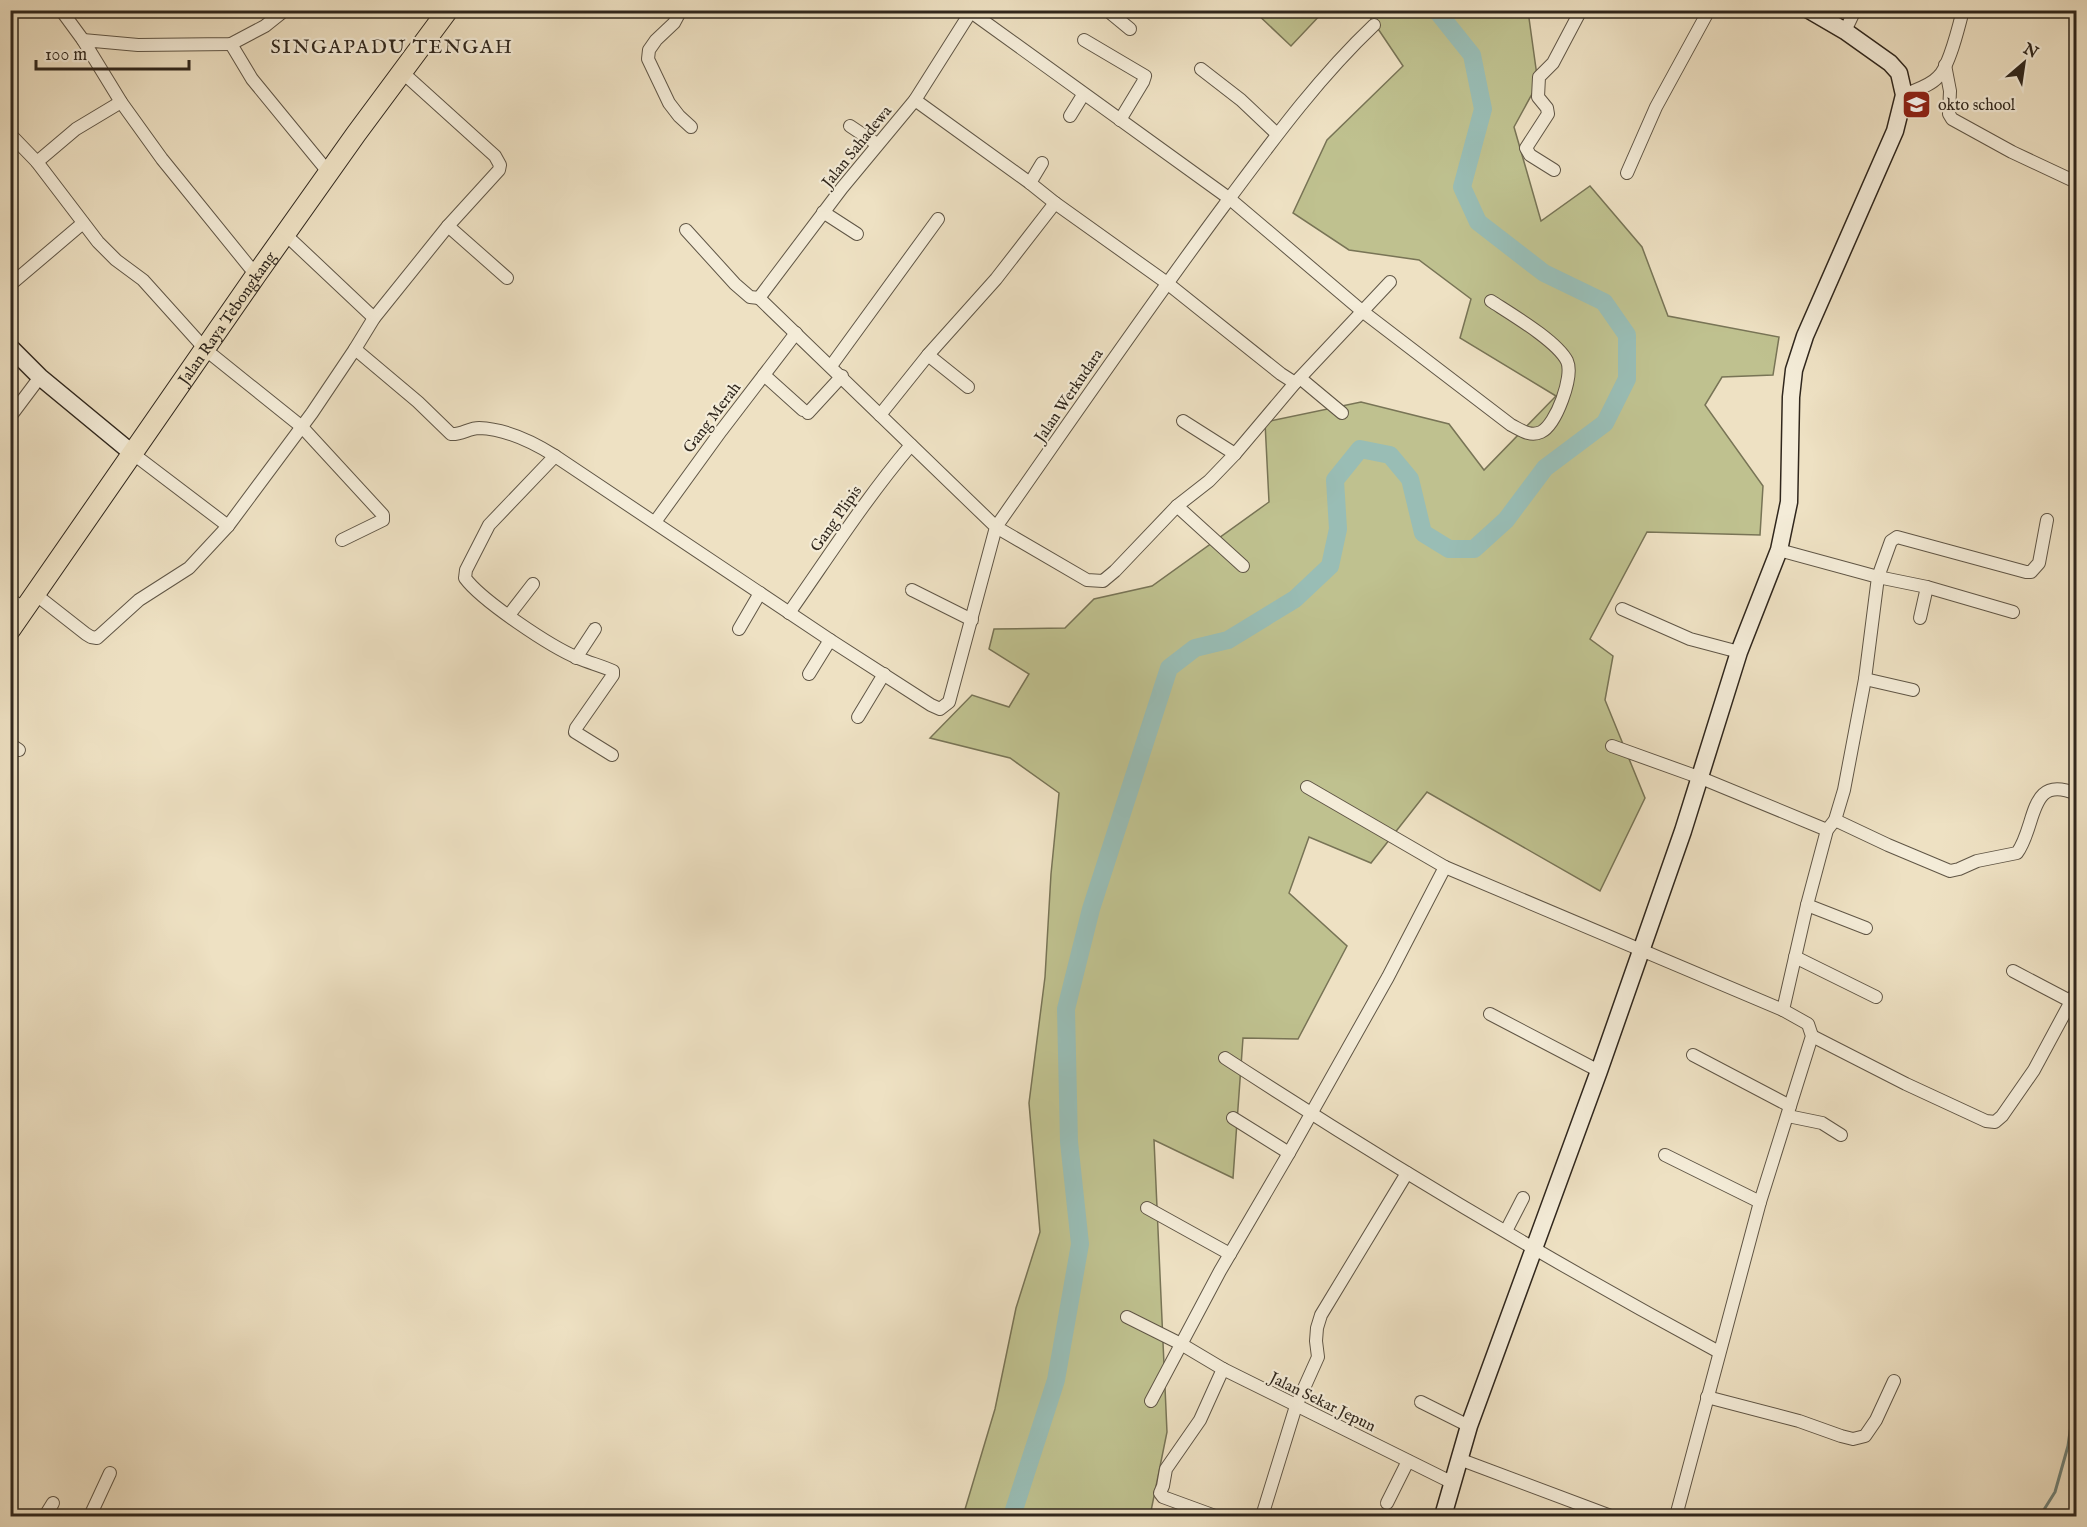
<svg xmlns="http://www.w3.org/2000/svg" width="2087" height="1527" font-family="'IM FELL English',serif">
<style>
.green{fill:#bfc18f;stroke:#787456;stroke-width:1.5}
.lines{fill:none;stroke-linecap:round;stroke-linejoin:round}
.stream{stroke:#6f8178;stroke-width:3}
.river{stroke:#99bdb5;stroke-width:18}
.minor-casing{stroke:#605646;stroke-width:14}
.secondary-casing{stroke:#30271d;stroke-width:19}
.primary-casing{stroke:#30271d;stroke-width:22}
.minor{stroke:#f4ecd8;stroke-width:12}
.secondary{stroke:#f4ecd8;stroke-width:16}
.primary{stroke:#eee1c3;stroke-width:20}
.labels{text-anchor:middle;stroke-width:4.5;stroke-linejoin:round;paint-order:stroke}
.poi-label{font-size:16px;fill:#30271d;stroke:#f4ecd8;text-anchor:start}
.street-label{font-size:16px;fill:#30271d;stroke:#f4ecd8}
.quarter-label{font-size:20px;letter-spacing:1.5px;fill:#30271d;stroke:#f4ecd8}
</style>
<rect width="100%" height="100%" fill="#eee1c3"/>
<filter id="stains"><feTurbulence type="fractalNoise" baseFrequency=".00333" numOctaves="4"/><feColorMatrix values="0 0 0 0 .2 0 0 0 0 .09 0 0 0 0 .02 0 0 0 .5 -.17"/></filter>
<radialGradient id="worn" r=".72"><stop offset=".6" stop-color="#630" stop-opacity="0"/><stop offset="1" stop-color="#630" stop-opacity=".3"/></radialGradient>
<!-- green -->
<g class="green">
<path d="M1254 11H1324L1291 46Z"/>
<path d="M1366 11H1528L1538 83 1514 127 1541 221 1590 186 1642 247 1668 316 1779 337 1773 375 1722 377 1705 405 1763 486 1760 535 1647 532 1590 639 1613 656 1605 700 1645 798 1600 891 1427 792 1371 863 1309 837 1289 893 1347 946 1298 1039 1243 1038 1233 1178 1154 1140 1167 1432 1150 1516H963L995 1409 1016 1308 1040 1232 1029 1103 1045 977 1051 874 1059 793 1010 758 930 738 972 695 1009 707 1029 674 989 649 994 629 1065 628 1094 599 1152 586 1269 502 1265 422 1361 402 1449 424 1484 470 1556 396 1460 338 1471 299 1419 260 1349 250 1293 213 1327 140 1403 66Z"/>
</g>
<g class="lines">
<!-- stream -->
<path class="stream" d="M2040 1516 2055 1492 2068 1446 2076 1390V1333"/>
<!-- river -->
<path class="river" d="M1012 1516 1056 1380 1080 1244 1069 1142 1066 1009 1091 909 1169 668 1195 648 1228 640 1295 599 1330 566 1338 529 1335 480 1360 449 1390 455 1410 479 1423 533 1449 549H1474L1506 520 1545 468 1605 423 1627 379V335L1604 302 1544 273 1478 222 1462 187 1483 109 1472 55 1436 10"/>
<defs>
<g id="minor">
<path d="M61 10 83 40"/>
<path d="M681 10 674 23 656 40 649 50 648 59 669 103 679 116 691 127"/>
<path d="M1107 10 1130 29"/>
<path d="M971 12 1230 199 1362 311 1511 425C1521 430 1530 437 1541 432 1556 425 1574 376 1567 361 1557 341 1511 314 1491 301"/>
<path d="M1845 31 1855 10"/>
<path d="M1084 40 1145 76 1143 82 1120 120"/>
<path d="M231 44 252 79 329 173"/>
<path d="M1945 65 1950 91 1949 114 1952 119 2012 152 2076 182"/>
<path d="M1201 69 1241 100 1277 134"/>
<path d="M1904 95C1915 90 1930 86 1938 77 1949 67 1959 26 1963 10"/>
<path d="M915 100 1030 183 1055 203 1167 283 1281 374 1295 383 1390 282"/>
<path d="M1070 116 1083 95"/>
<path d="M850 126 877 144"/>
<path d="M10 134 37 162 98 242 116 260 143 280 206 350 302 427 383 515V520L342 540"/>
<path d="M37 162 76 129 121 102"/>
<path d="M1554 170 1530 155 1526 148 1548 114 1547 108 1538 97 1539 77 1553 63 1581 10"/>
<path d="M1627 173 1656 107 1709 10"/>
<path d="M1030 183 1042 163"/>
<path d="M823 212 857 234"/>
<path d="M448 226 507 278"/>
<path d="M686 230 735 284 750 297 759 298"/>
<path d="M286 235 374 318"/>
<path d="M256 275 162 159 121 102 83 40 138 45 231 44 265 26 285 10"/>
<path d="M10 285 83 223"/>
<path d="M759 298 842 188 915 100 972 10"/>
<path d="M355 349 418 402 451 434C461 435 469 428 479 428 506 429 533 442 555 456"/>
<path d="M928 355 968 387"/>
<path d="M831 366 938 219"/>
<path d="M764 375 803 410"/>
<path d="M1300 378 1342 413"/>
<path d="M1295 383 1235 454 1209 481 1177 506 1115 571 1103 581 1087 580 996 527C1071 420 1145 312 1223 207 1270 144 1316 80 1374 25"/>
<path d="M808 413 842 376"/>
<path d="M880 415 928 355 996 279 1055 203"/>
<path d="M10 417 40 377"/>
<path d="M1183 421 1235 454"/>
<path d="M132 453 228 526"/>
<path d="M1177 506 1243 566"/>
<path d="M655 522 721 431 796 333"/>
<path d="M912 590 972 620"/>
<path d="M35 594 86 634 91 637 97 638 139 600 189 568 228 526 312 413 355 349 374 318 448 226 499 170 500 165 495 156 402 72"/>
<path d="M10 599 24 609"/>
<path d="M1622 609 1690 639 1739 652"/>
<path d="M2013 612 1927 587 1878 577 1891 541 1897 537 2026 572H2031L2039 563 2047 520"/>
<path d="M789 613C829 556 866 498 911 445"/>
<path d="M509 615 533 584"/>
<path d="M1920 618 1927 587"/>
<path d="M739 629 760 593"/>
<path d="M576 658 595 629"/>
<path d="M809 674 830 640"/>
<path d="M1865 679 1913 690"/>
<path d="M858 717 884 674"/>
<path d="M10 744 19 750"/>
<path d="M1612 746 1701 778 1827 830"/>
<path d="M612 755 575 732 576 728 613 675V671C602 666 590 663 578 658 551 647 482 601 465 578L466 570 489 525 555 456 830 640 931 705 940 709 949 702 996 527 759 298"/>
<path d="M1307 787 1445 867 1783 1010"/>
<path d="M1835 820 1888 845 1950 871 1959 869 1977 861 2017 853C2037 826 2028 773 2076 794"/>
<path d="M1807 905 1866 928"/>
<path d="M1795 957 1876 997"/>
<path d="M2013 971 2072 1002"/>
<path d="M1490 1014 1599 1071"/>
<path d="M1812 1036 1906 1084 1986 1121 1995 1122 2002 1116 2034 1070 2076 992"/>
<path d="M1693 1055 1790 1106"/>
<path d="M1225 1058C1386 1163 1550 1261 1719 1352"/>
<path d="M1788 1116 1822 1123 1841 1135"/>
<path d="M1233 1118 1289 1153"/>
<path d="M1665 1155 1760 1202"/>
<path d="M1147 1208 1230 1254"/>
<path d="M1506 1231 1523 1198"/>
<path d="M1127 1317 1181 1344 1223 1369 1453 1483"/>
<path d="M1707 1397 1799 1421 1841 1436 1853 1439 1865 1436 1876 1420 1894 1381"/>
<path d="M1151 1401 1220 1271 1289 1153 1388 977 1445 867"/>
<path d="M1421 1402 1469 1426"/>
<path d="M1459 1459 1611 1516"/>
<path d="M1387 1503 1408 1461"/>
<path d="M45 1516 53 1503"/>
<path d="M90 1516 110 1473"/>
<path d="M1215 1516 1163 1497 1160 1493 1163 1486 1166 1469 1200 1420 1223 1369"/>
<path d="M1262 1516 1296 1406 1318 1357 1316 1341 1317 1328 1321 1315 1407 1173"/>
<path d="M1676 1516 1760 1202 1812 1036 1808 1024 1783 1010 1807 905 1827 830 1835 820 1844 790 1865 679 1878 577 1779 550"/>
</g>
<g id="secondary">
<path d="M10 347 40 377 132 453"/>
<path d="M1443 1516 1469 1426 1599 1071 1683 831 1739 652 1779 550 1789 502 1791 397 1794 370 1805 336 1895 131 1904 95 1899 73 1890 63 1845 31 1809 10"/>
</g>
<g id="primary">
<path id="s1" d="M10 630 256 275 356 134 448 10"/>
</g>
</defs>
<!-- minor casing -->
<use href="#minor" class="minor-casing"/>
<!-- secondary casing -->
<use href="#secondary" class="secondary-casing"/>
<!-- primary casing -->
<use href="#primary" class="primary-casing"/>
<!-- minor -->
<use href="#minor" class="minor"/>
<!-- secondary -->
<use href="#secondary" class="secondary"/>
<!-- primary -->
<use href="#primary" class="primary"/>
</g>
<!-- icons -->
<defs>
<symbol id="school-square" viewBox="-11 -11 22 22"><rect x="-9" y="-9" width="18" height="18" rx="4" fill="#8f2418" stroke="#f4ecd8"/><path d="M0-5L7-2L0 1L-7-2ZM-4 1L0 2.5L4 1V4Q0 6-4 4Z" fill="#fff"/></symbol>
</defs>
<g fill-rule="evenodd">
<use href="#school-square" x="1900" y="88" width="33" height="33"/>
</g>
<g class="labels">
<!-- poi labels -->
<g class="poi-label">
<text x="1938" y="110">okto school</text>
</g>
<!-- street labels -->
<g class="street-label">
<text transform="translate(856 146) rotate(-51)" y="6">Jalan Sahadewa</text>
<text dy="6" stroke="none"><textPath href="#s1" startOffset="380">Jalan Raya Tebongkang</textPath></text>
<text transform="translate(1068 395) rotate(-56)" y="6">Jalan Werkudara</text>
<text transform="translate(711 417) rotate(-53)" y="6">Gang Merah</text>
<text transform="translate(835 518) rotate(-55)" y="6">Gang Plipis</text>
<text transform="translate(1323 1401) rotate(26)" y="6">Jalan Sekar Jepun</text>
</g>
<!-- quarter labels -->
<g class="quarter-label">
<text x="392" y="53">SINGAPADU TENGAH</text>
</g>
</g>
<!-- margin -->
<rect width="2087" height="1527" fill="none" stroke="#eee1c3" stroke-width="36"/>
<rect x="12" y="12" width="2063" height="1503" fill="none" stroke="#30271d" stroke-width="3"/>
<rect x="18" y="18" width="2051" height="1491" fill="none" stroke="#30271d" stroke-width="1.5"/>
<!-- north arrow -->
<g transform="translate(2024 63) rotate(29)" stroke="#f4ecd8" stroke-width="4.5" paint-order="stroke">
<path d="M0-4.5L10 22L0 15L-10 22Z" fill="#30271d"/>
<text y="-9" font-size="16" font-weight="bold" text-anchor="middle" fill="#30271d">N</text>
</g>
<!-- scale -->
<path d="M36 60v9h153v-9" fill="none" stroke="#30271d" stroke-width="3"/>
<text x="45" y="60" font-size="18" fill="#30271d" stroke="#f4ecd8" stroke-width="4.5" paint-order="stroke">100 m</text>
<rect width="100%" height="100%" filter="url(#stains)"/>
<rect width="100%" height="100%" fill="url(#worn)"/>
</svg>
